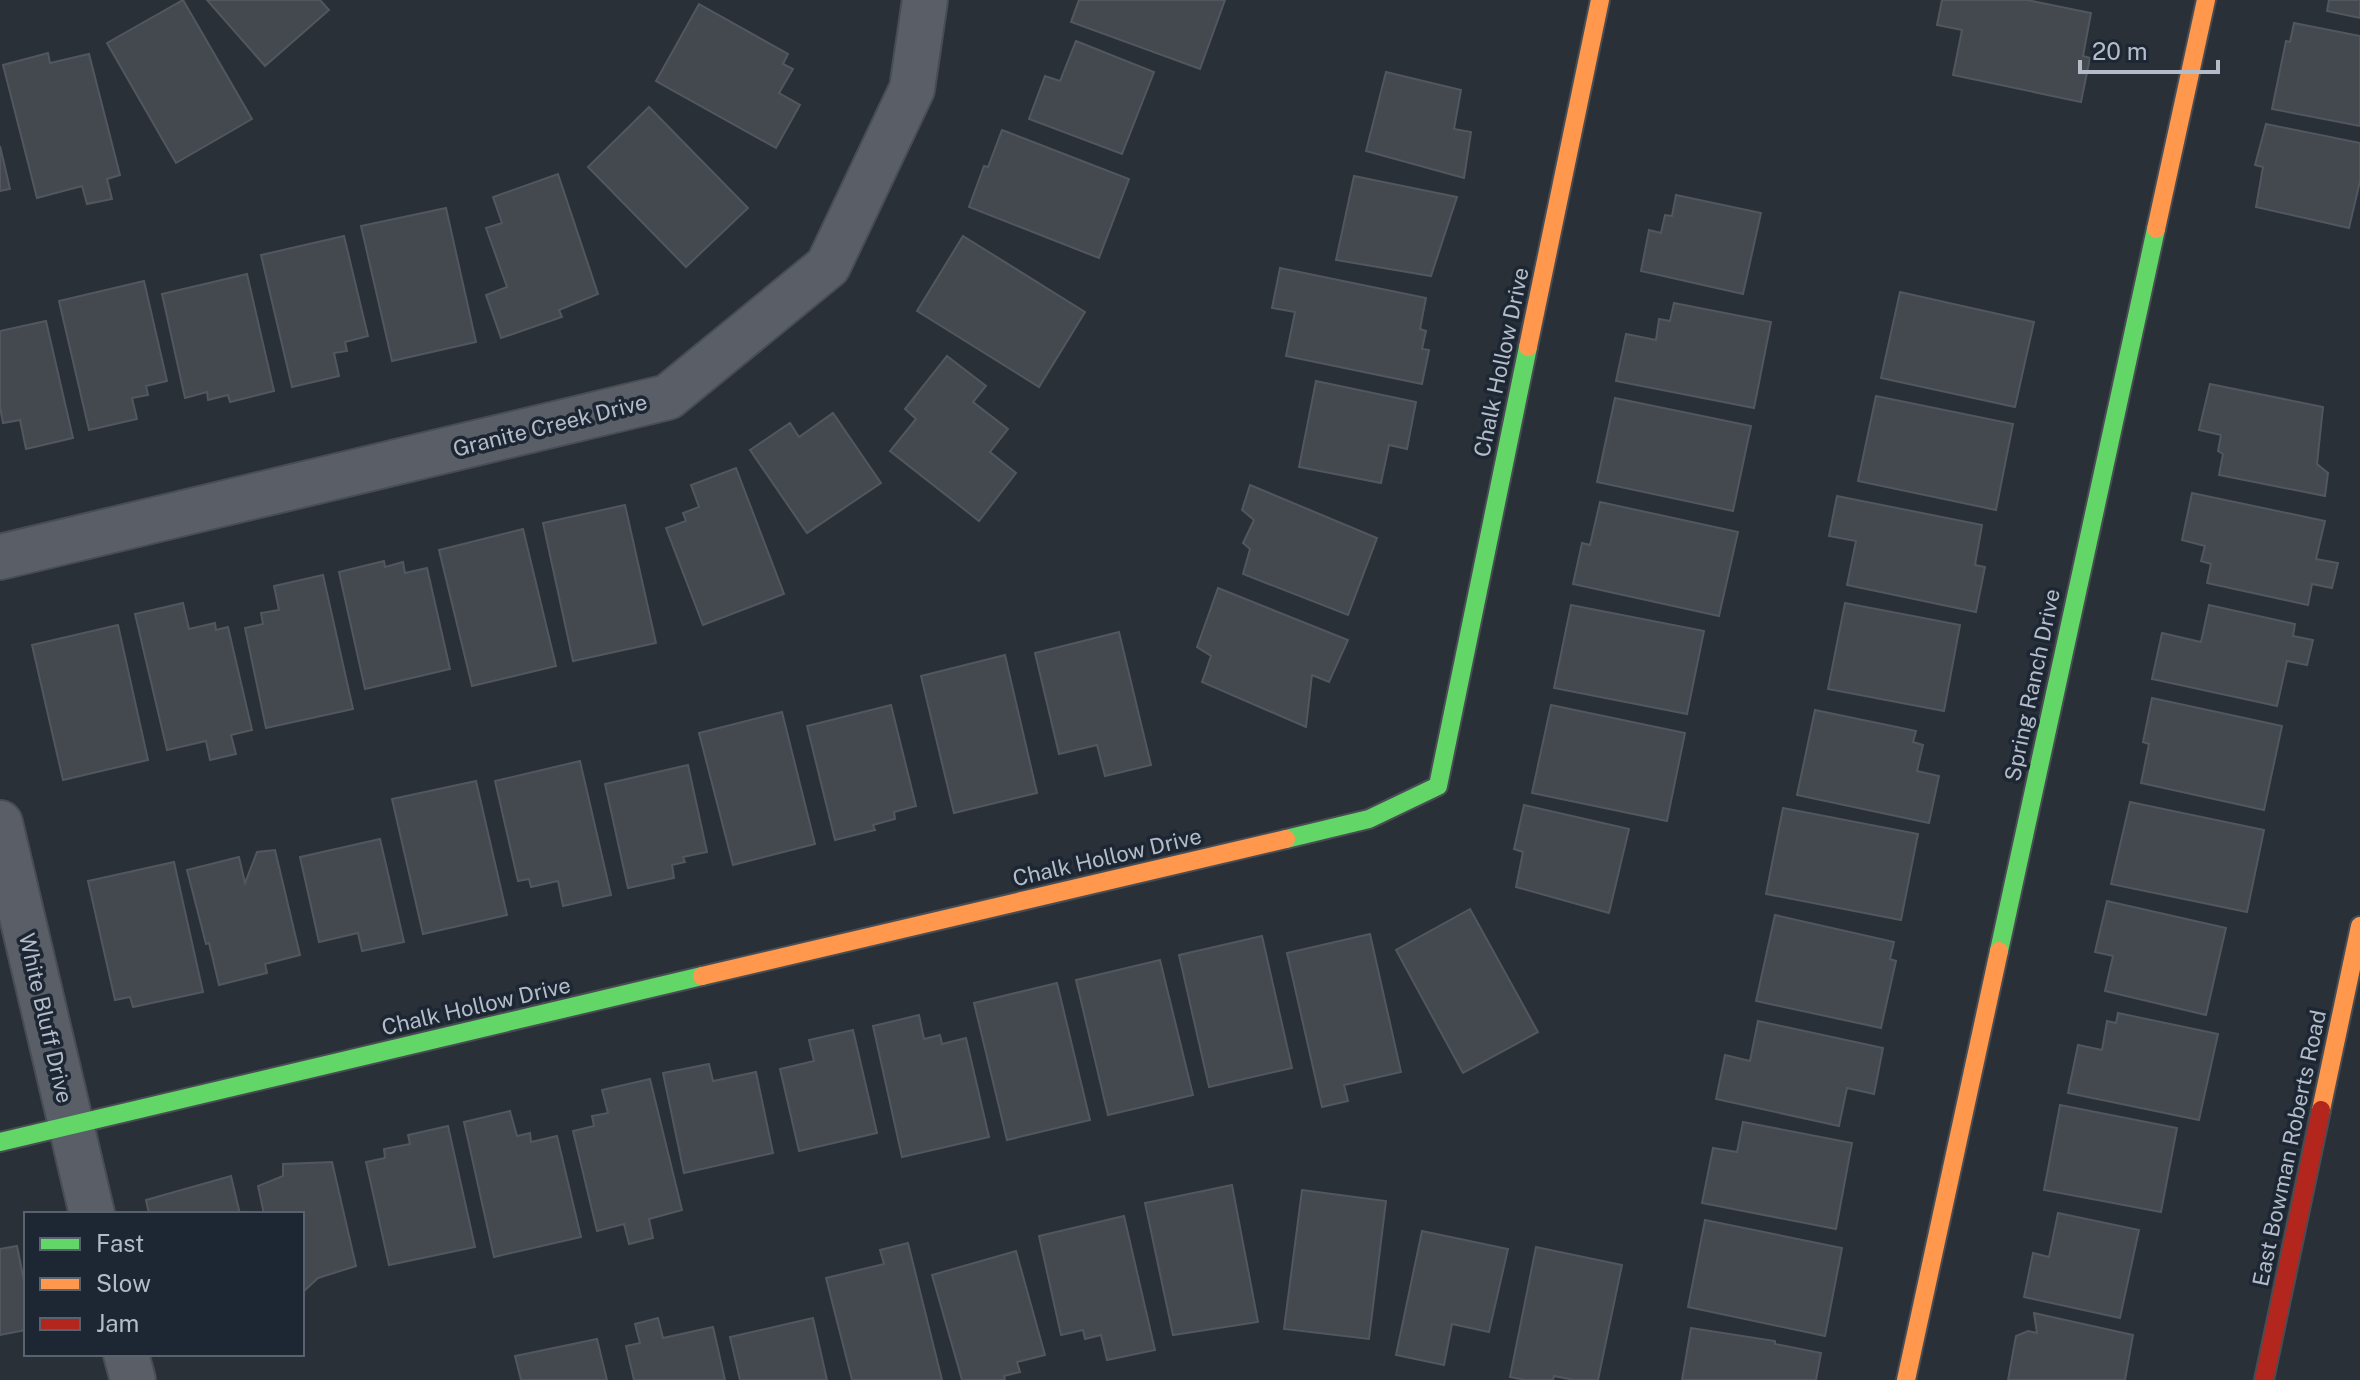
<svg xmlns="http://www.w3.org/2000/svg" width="2360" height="1380" font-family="'Public Sans',sans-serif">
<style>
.building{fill:#444950;stroke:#52575f;stroke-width:2}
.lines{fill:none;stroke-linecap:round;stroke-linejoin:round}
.street-casing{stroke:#484c53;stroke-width:48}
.fast-casing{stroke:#484c53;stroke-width:22}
.slow-casing{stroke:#484c53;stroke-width:22}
.jam-casing{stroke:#484c53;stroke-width:22}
.street{stroke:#5a5e66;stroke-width:44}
.fast{stroke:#63d668;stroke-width:18}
.slow{stroke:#ff974d;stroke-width:18}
.jam{stroke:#b3261e;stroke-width:18}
.labels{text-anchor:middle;stroke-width:7;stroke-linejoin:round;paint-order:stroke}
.street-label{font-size:22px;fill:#b4bcc9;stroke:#1d2633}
</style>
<rect width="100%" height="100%" fill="#2a3038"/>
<!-- building -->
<g class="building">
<path d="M183 0 252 119 176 163 107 43Z"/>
<path d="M207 0H320L329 10 265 66Z"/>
<path d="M1079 0H1225L1200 69 1071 22Z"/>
<path d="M1942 0H2027L2091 13 2083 56 2090 58 2081 102 1953 75 1962 30 1937 25Z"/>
<path d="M2329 0H2360V18L2327 11Z"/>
<path d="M699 4 788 54 783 64 793 69 779 93 800 105 776 148 656 81Z"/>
<path d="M2294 23 2360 36V126L2272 109 2286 41 2290 42Z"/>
<path d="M1076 41 1154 72 1122 154 1029 119 1045 76 1060 81Z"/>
<path d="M48 53 50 63 89 54 120 175 107 179 112 199 87 204 82 186 37 198 3 65Z"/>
<path d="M1386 72 1461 90 1454 129 1471 132 1464 178 1366 151Z"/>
<path d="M649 107 748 208 686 267 588 167Z"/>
<path d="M2266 124 2360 143V181L2349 228 2256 207 2263 167 2255 165Z"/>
<path d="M1002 130 1129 179 1099 258 969 207 984 166 988 167Z"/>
<path d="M0 146 10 189 0 191Z"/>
<path d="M558 174 598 294 559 310 562 317 501 338 486 295 507 287 486 228 502 223 493 197Z"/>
<path d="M1354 176 1457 197 1431 276 1336 260Z"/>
<path d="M1676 195 1761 213 1743 294 1641 271 1649 230 1661 233 1665 215 1672 216Z"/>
<path d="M446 208 476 342 392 361 361 226Z"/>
<path d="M344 236 368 336 345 342 347 351 334 353 339 376 292 387 261 255Z"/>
<path d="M963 236 1085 312 1039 387 917 311Z"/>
<path d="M1280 268 1426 298 1420 329 1426 331 1422 349 1429 350 1422 384 1286 356 1295 312 1272 308Z"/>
<path d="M247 274 274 391 230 402 228 395 208 400 207 392 185 398 162 294Z"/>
<path d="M144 281 167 381 146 386 148 395 132 398 137 419 89 430 59 301Z"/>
<path d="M1900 292 2034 322 2015 407 1881 378Z"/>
<path d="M1674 303 1771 322 1754 408 1616 381 1626 334 1656 340 1659 319 1670 321Z"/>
<path d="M46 321 73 438 26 449 20 420 3 423 0 407V331Z"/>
<path d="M947 356 986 386 973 402 1008 429 990 452 1016 473 979 521 890 451 916 419 905 409Z"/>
<path d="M1316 381 1416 402 1407 449 1389 445 1381 483 1299 467Z"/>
<path d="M2210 384 2323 407 2317 464 2328 473 2325 496 2219 475 2223 454 2218 451 2221 435 2199 430Z"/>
<path d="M1876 396 2013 424 1996 510 1858 481Z"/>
<path d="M1615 398 1751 426 1733 511 1597 482Z"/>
<path d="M833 413 881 483 807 533 750 450 790 423 799 437Z"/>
<path d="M736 468 784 594 703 625 666 528 686 521 683 513 699 507 691 485Z"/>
<path d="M1250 485 1377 538 1348 615 1243 574 1250 549 1243 543 1254 520 1242 510Z"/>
<path d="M2192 493 2325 521 2316 559 2338 563 2332 588 2312 584 2308 605 2207 583 2211 564 2201 561 2205 546 2182 540Z"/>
<path d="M1837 496 1982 525 1975 565 1985 567 1976 612 1847 585 1856 541 1829 536Z"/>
<path d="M1600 502 1738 532 1719 616 1573 584 1582 543 1590 545Z"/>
<path d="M625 505 656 643 573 661 543 523Z"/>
<path d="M523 529 556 666 472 686 439 550Z"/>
<path d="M384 561 385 567 403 562 405 573 427 568 450 669 365 689 339 572Z"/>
<path d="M323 575 353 709 266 728 245 628 263 624 261 613 279 610 274 586Z"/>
<path d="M1218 588 1348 640 1329 682 1312 675 1306 727 1202 682 1211 656 1197 647Z"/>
<path d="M183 603 189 629 215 623 216 630 228 627 252 730 231 735 236 754 210 760 206 741 167 750 135 614Z"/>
<path d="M1845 603 1960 625 1944 711 1828 689Z"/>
<path d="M1571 605 1704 631 1687 714 1554 688Z"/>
<path d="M2209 605 2295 624 2293 636 2313 640 2307 665 2287 661 2277 706 2152 679 2162 633 2201 642Z"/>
<path d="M118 625 148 760 63 780 32 645Z"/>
<path d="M1119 632 1151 765 1105 776 1097 745 1059 754 1035 653Z"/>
<path d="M1005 655 1037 793 954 813 921 676Z"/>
<path d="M2152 698 2282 726 2264 810 2141 783 2149 744 2143 742Z"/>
<path d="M891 705 916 806 894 812 895 819 873 825 875 830 835 840 807 726Z"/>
<path d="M1551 705 1685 733 1667 821 1532 793Z"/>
<path d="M1815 710 1916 731 1913 742 1923 745 1917 771 1939 776 1929 823 1797 795Z"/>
<path d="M782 712 815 844 733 865 699 733Z"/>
<path d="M580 761 611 895 563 906 558 881 531 887 529 879 518 881 495 781Z"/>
<path d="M688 765 707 852 683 857 685 862 672 865 674 878 628 888 605 784Z"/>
<path d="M476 781 507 915 423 934 392 799Z"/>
<path d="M2130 802 2264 830 2247 912 2111 884Z"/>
<path d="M1524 805 1629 829 1609 913 1516 887 1523 852 1514 849Z"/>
<path d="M1783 808 1918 834 1901 920 1766 894Z"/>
<path d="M380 839 404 942 362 951 358 933 319 942 300 857Z"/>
<path d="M275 850 300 955 265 964 267 973 219 985 209 943 206 944 187 870 239 857 245 883 257 852Z"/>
<path d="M174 862 203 992 133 1007 130 997 115 1000 88 881Z"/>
<path d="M2107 901 2226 928 2206 1015 2105 991 2113 956 2095 952Z"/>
<path d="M1470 909 1538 1032 1463 1073 1396 950Z"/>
<path d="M1775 915 1894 942 1890 959 1896 961 1881 1028 1756 1001Z"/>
<path d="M1370 934 1401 1072 1344 1085 1348 1101 1322 1107 1287 953Z"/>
<path d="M1262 936 1292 1068 1209 1087 1179 955Z"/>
<path d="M1160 960 1193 1095 1108 1115 1076 980Z"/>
<path d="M1057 983 1090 1120 1007 1140 974 1003Z"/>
<path d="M2118 1013 2218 1034 2199 1120 2068 1093 2078 1045 2102 1050 2107 1021 2116 1023Z"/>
<path d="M919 1015 924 1039 940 1035 942 1044 966 1038 989 1137 902 1157 873 1026Z"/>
<path d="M1758 1021 1883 1048 1874 1094 1847 1088 1839 1126 1716 1099 1725 1055 1750 1061Z"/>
<path d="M853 1030 877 1133 799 1151 780 1069 814 1061 809 1040Z"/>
<path d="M709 1064 713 1081 756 1072 773 1153 684 1173 663 1073Z"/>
<path d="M650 1079 682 1210 649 1219 653 1238 629 1244 624 1224 597 1231 573 1131 594 1126 592 1116 608 1113 602 1090Z"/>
<path d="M2060 1105 2177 1128 2161 1212 2044 1190Z"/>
<path d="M510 1111 517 1136 530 1133 531 1142 557 1136 581 1237 494 1257 464 1122Z"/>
<path d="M1743 1122 1852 1143 1836 1229 1702 1203 1713 1148 1737 1152Z"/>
<path d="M448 1126 475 1247 389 1265 366 1162 385 1158 384 1149 410 1144 408 1135Z"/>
<path d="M332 1162 356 1266 318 1278 302 1293V1214H264L258 1186 283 1176V1164Z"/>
<path d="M231 1176 240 1214H149L146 1200Z"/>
<path d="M1232 1185 1258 1322 1173 1335 1145 1203Z"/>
<path d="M1302 1190 1386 1201 1369 1339 1284 1329Z"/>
<path d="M2058 1213 2139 1230 2120 1318 2024 1297 2033 1253 2049 1257Z"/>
<path d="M1124 1216 1155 1350 1107 1360 1101 1335 1085 1339 1083 1330 1061 1335 1039 1236Z"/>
<path d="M1705 1220 1842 1248 1825 1336 1688 1307Z"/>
<path d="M1422 1231 1508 1249 1489 1332 1452 1324 1444 1365 1396 1355Z"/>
<path d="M908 1243 942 1380H852L826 1278 884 1264 880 1250Z"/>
<path d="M17 1246 26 1291V1330L0 1335V1249Z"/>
<path d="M1536 1247 1622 1265 1598 1380H1574L1554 1376 1553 1380H1525L1510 1377Z"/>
<path d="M1016 1251 1045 1355 1017 1362 1020 1372 1004 1376 1005 1380H962L932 1275Z"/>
<path d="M2034 1313 2133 1335 2125 1380H2008L2016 1336 2028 1331 2037 1333Z"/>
<path d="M658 1318 663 1338 713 1327 725 1380H634L626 1346 640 1343 635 1324Z"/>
<path d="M813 1318 827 1380H740L730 1337Z"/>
<path d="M1691 1328 1775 1341V1344L1821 1353 1816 1380H1682Z"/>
<path d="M597 1339 607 1380H521L515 1356Z"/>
</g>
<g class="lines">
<defs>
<g id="street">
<path d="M0 557 668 397 828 266 912 89 925 0"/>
<path d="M0 823 92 1214"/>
<path d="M126 1354 133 1380"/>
</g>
<g id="fast">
<path d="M1286 839 1369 819 1438 786 1528 347"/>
<path d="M1999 951 2156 229"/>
<path d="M0 1142 702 976"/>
</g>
<g id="slow">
<path d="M2156 229 2206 0"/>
<path d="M1528 347 1600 0"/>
<path d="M702 976 1286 839"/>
<path d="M2321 1110 2360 926"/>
<path d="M1906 1380 1999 951"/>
</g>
<path id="jam" d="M2264 1380 2321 1110"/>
</defs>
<!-- street casing -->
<use href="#street" class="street-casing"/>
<!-- fast casing -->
<use href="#fast" class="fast-casing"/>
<!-- slow casing -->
<use href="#slow" class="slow-casing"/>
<!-- jam casing -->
<use href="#jam" class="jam-casing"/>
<!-- street -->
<use href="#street" class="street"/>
<!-- fast -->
<use href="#fast" class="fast"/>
<!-- slow -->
<use href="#slow" class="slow"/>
<!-- jam -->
<use href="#jam" class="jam"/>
</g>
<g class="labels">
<!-- street labels -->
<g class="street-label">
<text transform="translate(1501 362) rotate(-78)" y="8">Chalk Hollow Drive</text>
<text transform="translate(550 425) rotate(-14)" y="8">Granite Creek Drive</text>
<text transform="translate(2032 685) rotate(-78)" y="8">Spring Ranch Drive</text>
<text transform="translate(1107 857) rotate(-13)" y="8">Chalk Hollow Drive</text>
<text transform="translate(476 1006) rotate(-13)" y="8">Chalk Hollow Drive</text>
<text transform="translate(46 1018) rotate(77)" y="8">White Bluff Drive</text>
<text transform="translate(2289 1148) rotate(-78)" y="8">East Bowman Roberts Road</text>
</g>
</g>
<!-- legend -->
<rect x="24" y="1212" width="280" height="144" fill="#1d2633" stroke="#59626f" stroke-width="2"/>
<rect x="40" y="1238" width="40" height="12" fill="#63d668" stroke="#59626f" stroke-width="2"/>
<text x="96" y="1252" font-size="24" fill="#b4bcc9">Fast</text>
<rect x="40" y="1278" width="40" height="12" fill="#ff974d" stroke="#59626f" stroke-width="2"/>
<text x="96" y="1292" font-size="24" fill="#b4bcc9">Slow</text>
<rect x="40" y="1318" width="40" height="12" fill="#b3261e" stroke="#59626f" stroke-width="2"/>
<text x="96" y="1332" font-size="24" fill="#b4bcc9">Jam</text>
<!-- scale -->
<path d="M2080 60v12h138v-12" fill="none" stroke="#b4bcc9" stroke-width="4"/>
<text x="2092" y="60" font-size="24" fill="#b4bcc9" stroke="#1d2633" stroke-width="6" paint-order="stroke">20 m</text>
</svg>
